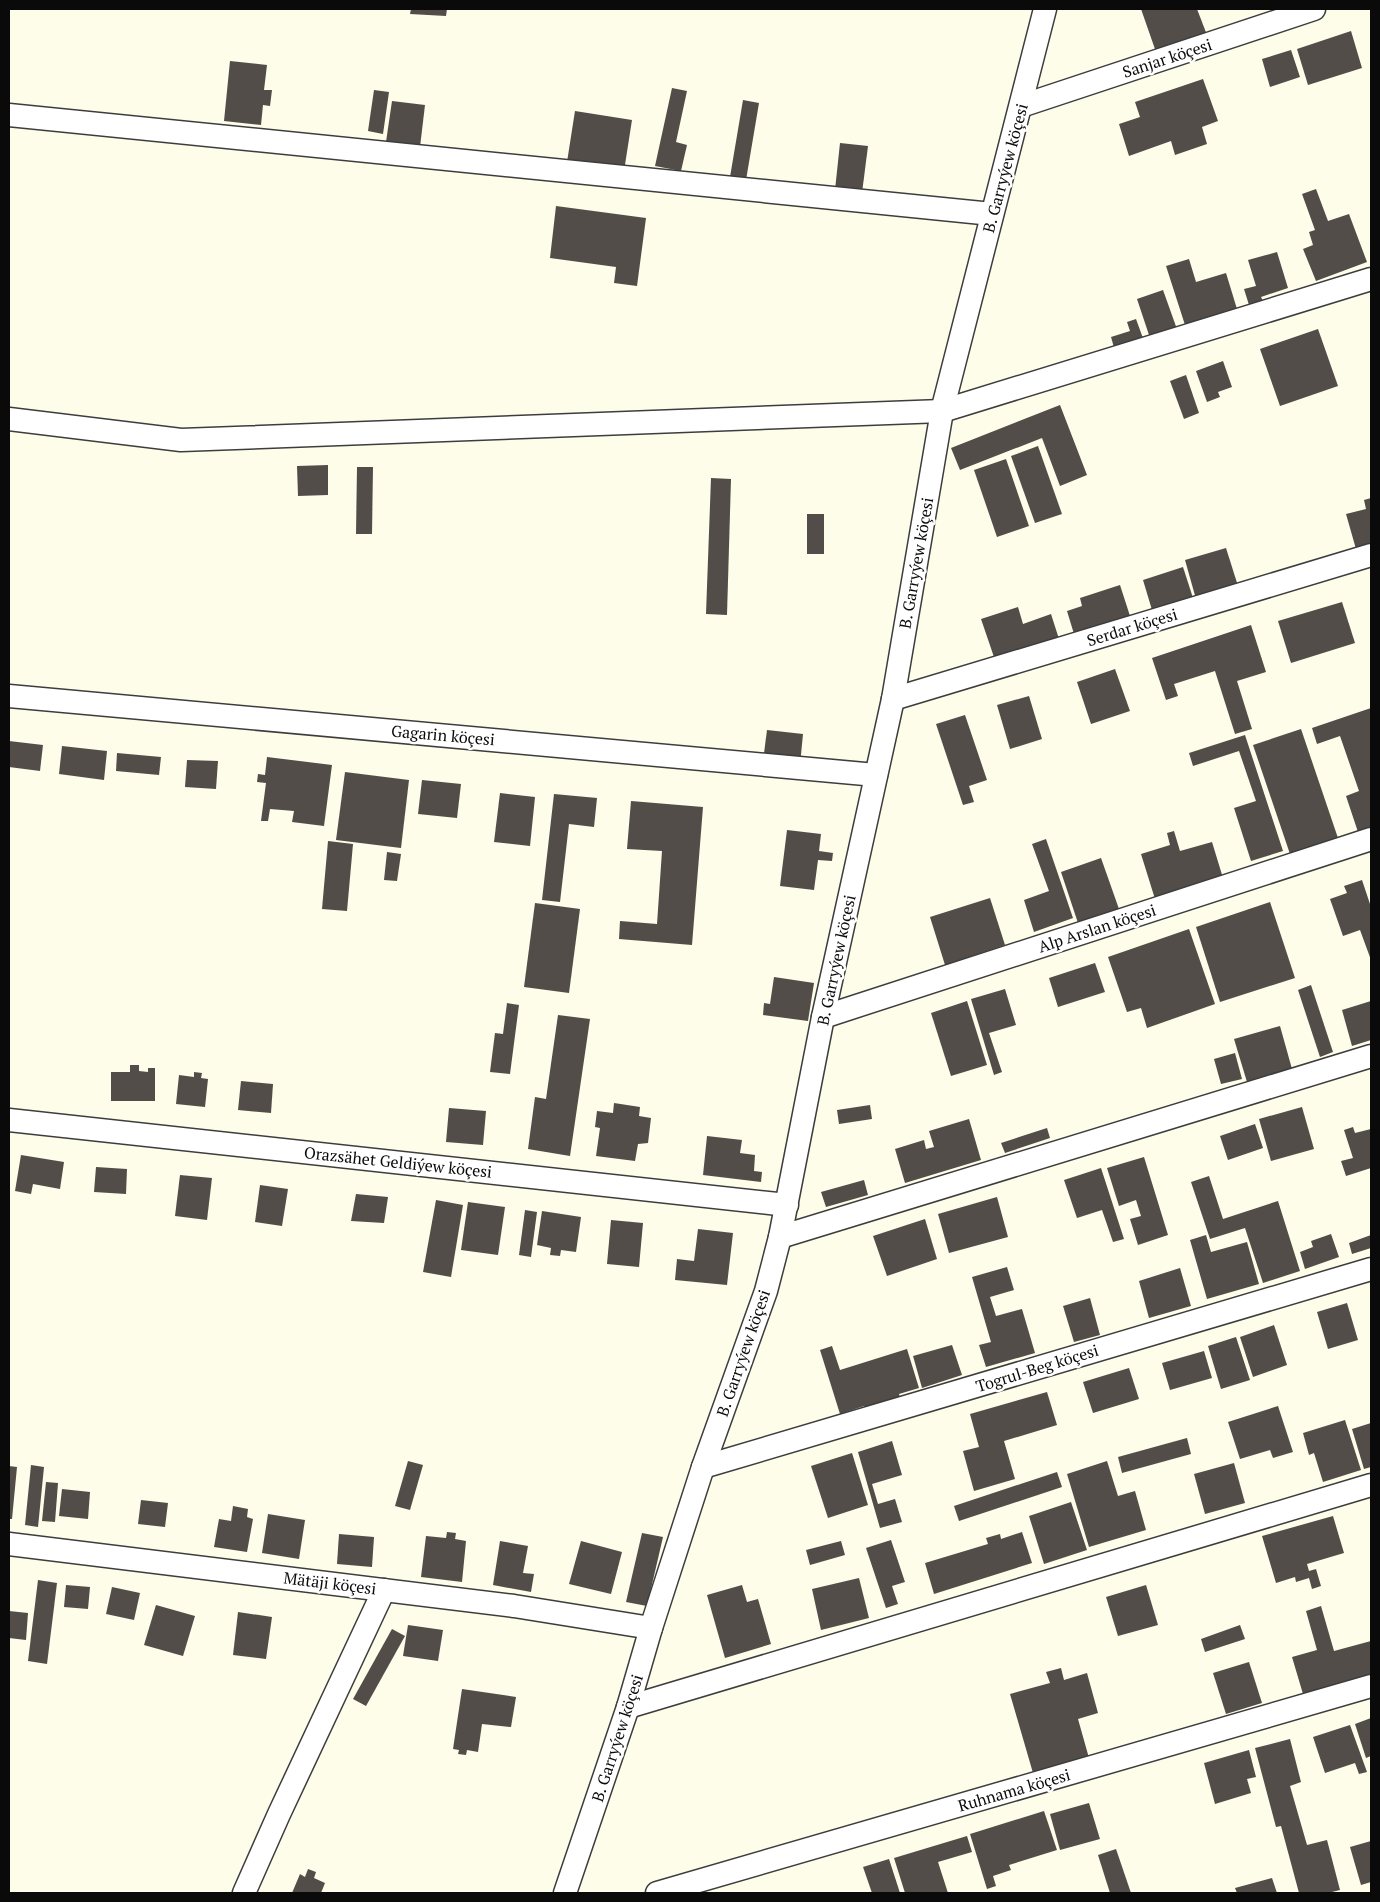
<svg xmlns="http://www.w3.org/2000/svg" width="1380" height="1902" font-family="'PT Serif',serif">
<style>
.building{fill:#524d48}
.lines{fill:none;stroke-linecap:round;stroke-linejoin:round}
.street-casing{stroke:#3d3d3d;stroke-width:25}
.street{stroke:#fff;stroke-width:22}
.labels{text-anchor:middle;stroke-width:5;stroke-linejoin:round;paint-order:stroke}
.street-label{font-size:16px;fill:#0a0a0a;stroke:#fff}
</style>
<rect width="100%" height="100%" fill="#fdfde9"/>
<!-- building -->
<g class="building">
<path d="M411 9H447L446 16 410 14Z"/>
<path d="M1141 9H1197L1207 35 1156 52Z"/>
<path d="M1351 31 1362 68 1308 85 1297 49Z"/>
<path d="M1291 50 1300 77 1270 87 1262 59Z"/>
<path d="M230 61 267 65 264 90H272L270 106 263 105 261 125 224 121Z"/>
<path d="M1203 79 1218 121 1202 127 1207 144 1175 155 1171 141 1129 156 1119 124 1140 117 1135 102Z"/>
<path d="M672 88 687 91 676 142 687 145 681 171 655 166Z"/>
<path d="M374 90 389 92 383 134 368 131Z"/>
<path d="M743 100 759 103 746 180 730 177Z"/>
<path d="M392 101 425 105 420 147 386 142Z"/>
<path d="M575 111 632 120 624 171 567 162Z"/>
<path d="M840 143 868 146 862 193 835 190Z"/>
<path d="M1316 189 1328 221 1349 214 1367 262 1316 281 1303 249 1313 245 1309 232 1315 230 1302 194Z"/>
<path d="M556 206 646 218 637 286 614 283 616 267 550 258Z"/>
<path d="M1277 252 1288 288 1261 297 1263 301 1249 305 1244 289 1256 286 1248 260Z"/>
<path d="M1189 259 1196 282 1226 273 1237 309 1185 325 1166 266Z"/>
<path d="M1163 290 1178 332 1151 341 1137 299Z"/>
<path d="M1136 319 1144 341 1115 351 1111 337 1130 331 1127 322Z"/>
<path d="M1318 329 1338 386 1280 406 1260 349Z"/>
<path d="M1223 361 1232 387 1218 392 1220 397 1207 402 1196 371Z"/>
<path d="M1186 375 1199 413 1184 419 1170 381Z"/>
<path d="M1060 405 1087 475 1060 486 1042 438 960 470 951 448Z"/>
<path d="M1038 446 1062 514 1035 523 1011 456Z"/>
<path d="M1006 459 1029 526 997 537 974 470Z"/>
<path d="M328 465V495L298 496 297 466Z"/>
<path d="M357 467H373L372 534H356Z"/>
<path d="M711 478 731 479 727 615 706 614Z"/>
<path d="M1371 498V552L1358 556 1346 514 1366 509 1364 500Z"/>
<rect x="807" y="514" width="17" height="40"/>
<path d="M1226 548 1238 586 1196 599 1185 560Z"/>
<path d="M1183 567 1193 598 1152 610 1143 580Z"/>
<path d="M1120 585 1130 616 1074 634 1067 611 1082 606 1080 598Z"/>
<path d="M1342 602 1355 643 1291 663 1278 621Z"/>
<path d="M1018 607 1023 624 1051 614 1059 639 995 660 981 619Z"/>
<path d="M1251 625 1266 672 1237 681 1252 729 1235 734 1215 671 1174 684 1178 696 1166 700 1152 658Z"/>
<path d="M1115 669 1130 711 1091 724 1077 682Z"/>
<path d="M1029 696 1042 739 1010 749 997 705Z"/>
<path d="M1371 708V828L1358 832 1346 796 1359 791 1340 736 1317 744 1312 728Z"/>
<path d="M965 715 987 780 969 786 974 802 963 805 936 724Z"/>
<path d="M1301 729 1339 841 1291 857 1253 745Z"/>
<path d="M767 730 803 734 800 765 763 761Z"/>
<path d="M1245 735 1283 851 1251 861 1234 808 1256 801 1239 751 1193 766 1189 753Z"/>
<path d="M9 741 43 745 40 771 9 767Z"/>
<path d="M62 746 107 751 104 780 59 774Z"/>
<path d="M117 753 161 757 159 775 116 771Z"/>
<path d="M267 757 332 765 324 826 292 822 294 811 270 809 268 821H261L266 783 257 782 258 774 265 775Z"/>
<path d="M187 760 218 761 216 789 185 787Z"/>
<path d="M345 772 409 780 401 848 336 840Z"/>
<path d="M422 780 461 784 457 818 418 814Z"/>
<path d="M500 793 535 797 530 846 494 842Z"/>
<path d="M554 794 597 798 594 827 569 824 560 902 542 900Z"/>
<path d="M631 801 703 807 692 945 619 939 620 921 657 924 662 851 627 849Z"/>
<path d="M787 830 821 834 819 851 833 853 832 861 818 860 814 890 780 886Z"/>
<path d="M1174 831 1180 851 1212 842 1223 878 1155 899 1141 854 1170 845 1167 833Z"/>
<path d="M1046 839 1073 918 1034 932 1024 900 1049 891 1032 844Z"/>
<path d="M328 841 353 844 347 911 322 909Z"/>
<path d="M387 852 401 854 397 881 384 880Z"/>
<path d="M1101 858 1119 909 1078 923 1061 872Z"/>
<path d="M1362 880 1371 907V960L1360 930 1343 936 1330 899 1347 893 1344 886Z"/>
<path d="M990 898 1005 945 945 965 930 917Z"/>
<path d="M1270 902 1295 978 1220 1002 1196 927Z"/>
<path d="M535 903 580 909 569 993 524 987Z"/>
<path d="M1189 929 1215 1004 1147 1028 1141 1008 1127 1012 1108 957Z"/>
<path d="M1095 963 1105 992 1058 1007 1049 978Z"/>
<path d="M774 977 814 983 808 1021 763 1015 764 1003 770 1004Z"/>
<path d="M1311 985 1333 1052 1320 1057 1298 990Z"/>
<path d="M1005 989 1016 1025 989 1033 1002 1072 994 1075 971 999Z"/>
<path d="M967 1001 987 1065 951 1076 931 1013Z"/>
<path d="M1371 1001V1040L1352 1046 1342 1010Z"/>
<path d="M507 1003 519 1005 510 1074 490 1072 495 1033 503 1034Z"/>
<path d="M558 1015 590 1019 570 1156 528 1149 535 1097 546 1099Z"/>
<path d="M1280 1026 1292 1069 1247 1082 1234 1039Z"/>
<path d="M1235 1053 1242 1079 1221 1084 1214 1059Z"/>
<path d="M130 1065H139V1071L148 1072V1068H155V1101H111V1072H130Z"/>
<path d="M194 1072 202 1073 201 1078 208 1079 205 1107 176 1104 179 1075 194 1077Z"/>
<path d="M241 1081 273 1084 271 1113 238 1110Z"/>
<path d="M614 1103 640 1107 639 1116 651 1118 648 1143 638 1144 635 1161 596 1156 600 1128 595 1127 597 1111 613 1113Z"/>
<path d="M870 1105 872 1119 839 1124 837 1110Z"/>
<path d="M1302 1107 1314 1149 1271 1161 1259 1119Z"/>
<path d="M449 1108 486 1111 483 1145 446 1142Z"/>
<path d="M969 1119 981 1160 905 1183 895 1149 924 1140 926 1149 934 1147 929 1131Z"/>
<path d="M1255 1124 1263 1148 1228 1160 1220 1136Z"/>
<path d="M1353 1127 1355 1133 1371 1129V1168L1346 1176 1341 1161 1353 1158 1344 1130Z"/>
<path d="M1047 1128 1050 1138 1005 1153 1001 1143Z"/>
<path d="M707 1136 742 1140 740 1153 755 1155 754 1171 762 1172 761 1182 703 1175Z"/>
<path d="M21 1155 64 1162 60 1189 33 1184 31 1194 15 1191Z"/>
<path d="M1144 1157 1168 1235 1138 1245 1130 1219 1141 1216 1136 1200 1119 1206 1107 1168Z"/>
<path d="M96 1167 127 1169 126 1194 94 1192Z"/>
<path d="M1101 1168 1124 1239 1113 1242 1102 1210 1077 1218 1064 1180Z"/>
<path d="M180 1175 212 1178 207 1220 175 1216Z"/>
<path d="M1209 1176 1223 1219 1278 1201 1300 1271 1263 1283 1245 1228 1210 1239 1191 1182Z"/>
<path d="M864 1180 868 1195 826 1207 821 1192Z"/>
<path d="M260 1185 288 1189 282 1226 255 1222Z"/>
<path d="M356 1194 388 1197 384 1223 351 1221Z"/>
<path d="M997 1197 1008 1237 949 1253 938 1214Z"/>
<path d="M436 1200 463 1205 451 1277 423 1272Z"/>
<path d="M468 1202 505 1207 498 1255 461 1250Z"/>
<path d="M525 1210 537 1212 531 1257 519 1255Z"/>
<path d="M542 1211 581 1217 576 1252 561 1250 560 1256 550 1255 551 1248 537 1245Z"/>
<path d="M925 1219 937 1259 887 1276 873 1236Z"/>
<path d="M611 1220 643 1223 639 1267 607 1264Z"/>
<path d="M698 1229 733 1233 727 1285 675 1280 677 1259 694 1261Z"/>
<path d="M1331 1234 1339 1257 1305 1269 1300 1252 1313 1247 1311 1241Z"/>
<path d="M1206 1235 1211 1252 1247 1242 1259 1284 1207 1299 1190 1240Z"/>
<path d="M1371 1235V1248L1352 1254 1349 1243Z"/>
<path d="M1007 1267 1014 1290 990 1297 996 1316 1022 1309 1035 1353 986 1367 979 1345 991 1342 972 1277Z"/>
<path d="M1180 1268 1191 1306 1149 1318 1139 1281Z"/>
<path d="M1090 1298 1100 1335 1074 1342 1063 1306Z"/>
<path d="M1347 1303 1358 1340 1328 1349 1317 1312Z"/>
<path d="M1274 1325 1287 1365 1253 1377 1240 1337Z"/>
<path d="M1236 1337 1250 1380 1221 1389 1208 1346Z"/>
<path d="M952 1345 962 1375 922 1388 913 1356Z"/>
<path d="M832 1346 840 1370 907 1349 919 1388 899 1394 902 1404 867 1415 864 1406 840 1414 820 1350Z"/>
<path d="M1204 1351 1212 1378 1170 1390 1162 1363Z"/>
<path d="M1129 1368 1139 1399 1093 1413 1083 1382Z"/>
<path d="M1047 1392 1057 1425 1004 1441 1015 1479 974 1491 963 1451 979 1447 970 1414Z"/>
<path d="M1278 1406 1293 1452 1273 1458 1270 1450 1240 1459 1228 1422Z"/>
<path d="M1345 1420 1361 1470 1323 1482 1314 1453 1309 1455 1303 1433Z"/>
<path d="M1371 1423V1467L1364 1469 1352 1429Z"/>
<path d="M1187 1438 1191 1454 1122 1473 1118 1457Z"/>
<path d="M892 1441 902 1475 872 1484 878 1504 895 1499 902 1522 880 1528 858 1452Z"/>
<path d="M852 1453 868 1505 828 1518 811 1466Z"/>
<path d="M408 1461 423 1465 410 1510 395 1506Z"/>
<path d="M1107 1461 1118 1496 1135 1491 1146 1530 1089 1547 1067 1474Z"/>
<path d="M1234 1463 1245 1503 1205 1514 1194 1474Z"/>
<path d="M31 1465 44 1467 38 1527 25 1525Z"/>
<path d="M9 1466 17 1467 12 1519H9Z"/>
<path d="M1057 1472 1062 1487 959 1521 954 1506Z"/>
<path d="M46 1482 58 1483 55 1522 42 1521Z"/>
<path d="M62 1489 90 1492 88 1519 59 1516Z"/>
<path d="M141 1500 168 1503 165 1527 138 1524Z"/>
<path d="M1071 1502 1087 1550 1044 1564 1029 1516Z"/>
<path d="M233 1506 248 1509 247 1517 253 1519 247 1552 214 1547 219 1519 231 1521Z"/>
<path d="M268 1514 305 1520 299 1559 262 1553Z"/>
<path d="M1333 1516 1344 1553 1307 1564 1309 1571 1316 1569 1321 1586 1312 1589 1309 1578 1296 1582 1295 1577 1276 1583 1262 1536Z"/>
<path d="M447 1532 456 1533 455 1539 466 1541 462 1582 421 1577 426 1536 446 1538Z"/>
<path d="M1022 1532 1032 1563 934 1594 925 1563 988 1544 986 1538 1000 1534 1001 1539Z"/>
<path d="M642 1533 663 1537 647 1606 626 1602Z"/>
<path d="M339 1534 374 1537 372 1567 337 1564Z"/>
<path d="M891 1540 905 1582 892 1586 898 1604 886 1608 866 1548Z"/>
<path d="M500 1541 528 1546 523 1573 534 1574 531 1592 493 1585Z"/>
<path d="M581 1541 622 1552 611 1594 569 1584Z"/>
<path d="M841 1541 845 1555 810 1565 806 1550Z"/>
<path d="M859 1578 869 1618 821 1630 812 1589Z"/>
<path d="M38 1580 57 1583 47 1664 28 1661Z"/>
<path d="M66 1585 90 1587 88 1609 64 1607Z"/>
<path d="M742 1585 747 1602 758 1599 771 1644 725 1658 707 1595Z"/>
<path d="M1146 1585 1158 1625 1118 1636 1106 1597Z"/>
<path d="M112 1587 140 1593 134 1620 106 1614Z"/>
<path d="M156 1605 195 1616 183 1656 144 1645Z"/>
<path d="M1321 1606 1334 1651 1371 1641V1674L1303 1694 1292 1657 1317 1650 1306 1611Z"/>
<path d="M9 1611 28 1613 26 1640 9 1638Z"/>
<path d="M238 1612 272 1617 266 1659 233 1655Z"/>
<path d="M408 1625 443 1630 438 1661 403 1656Z"/>
<path d="M1240 1625 1245 1639 1205 1652 1201 1639Z"/>
<path d="M392 1629 405 1636 366 1706 353 1699Z"/>
<path d="M1249 1662 1262 1703 1226 1714 1213 1673Z"/>
<path d="M1061 1668 1064 1680 1087 1673 1098 1713 1078 1719 1089 1758 1033 1773 1010 1694 1050 1683 1046 1672Z"/>
<path d="M462 1689 516 1697 511 1727 482 1724 478 1752 467 1750 466 1755 458 1754 459 1750 453 1749Z"/>
<path d="M1371 1718V1756L1366 1758 1355 1724Z"/>
<path d="M1350 1725 1367 1772 1359 1774 1355 1763 1325 1773 1313 1737Z"/>
<path d="M1290 1739 1301 1782 1290 1786 1307 1845 1327 1840 1340 1890 1328 1893H1299L1281 1826 1276 1827 1255 1748Z"/>
<path d="M1249 1750 1256 1777 1247 1779 1251 1793 1215 1804 1204 1763Z"/>
<path d="M1089 1803 1100 1839 1060 1850 1050 1814Z"/>
<path d="M1044 1811 1057 1850 1009 1865 1011 1870 993 1876 996 1886 987 1889 970 1834Z"/>
<path d="M967 1836 972 1852 938 1862 948 1893H905L894 1858Z"/>
<path d="M1371 1841V1882L1361 1885 1350 1847Z"/>
<path d="M1116 1849 1131 1893H1110L1098 1855Z"/>
<path d="M889 1859 900 1893H872L863 1867Z"/>
<path d="M308 1869 316 1872 314 1878 325 1883 321 1893H292L300 1874 305 1877Z"/>
<path d="M1272 1878 1277 1893H1237L1235 1888Z"/>
</g>
<g class="lines">
<defs>
<g id="street">
<path d="M1021 106 1314 9"/>
<path d="M9 115 992 214"/>
<path d="M9 419 181 440 942 411 1371 279"/>
<path d="M9 696 876 775"/>
<path d="M893 699 1371 555"/>
<path d="M823 1017 1371 839"/>
<path d="M9 1120 787 1205"/>
<path d="M780 1237 1371 1056"/>
<path d="M703 1467 1371 1269"/>
<path d="M9 1544 514 1606 651 1628"/>
<path d="M628 1707 1371 1485"/>
<path d="M244 1893 279 1814 384 1590"/>
<path d="M565 1893 628 1707 651 1628 703 1467 766 1291 780 1237 823 1017 893 699 942 411 1045 9"/>
<path d="M657 1893 1371 1686"/>
</g>
</defs>
<!-- street casing -->
<use href="#street" class="street-casing"/>
<!-- street -->
<use href="#street" class="street"/>
</g>
<g class="labels">
<!-- street labels -->
<g class="street-label">
<text transform="translate(1167 58) rotate(-18)" y="6">Sanjar köçesi</text>
<text transform="translate(1005 168) rotate(-75)" y="6">B. Garryýew köçesi</text>
<text transform="translate(916 563) rotate(-80)" y="6">B. Garryýew köçesi</text>
<text transform="translate(1132 627) rotate(-17)" y="6">Serdar köçesi</text>
<text transform="translate(443 735) rotate(5)" y="6">Gagarin köçesi</text>
<text transform="translate(1097 928) rotate(-18)" y="6">Alp Arslan köçesi</text>
<text transform="translate(836 960) rotate(-78)" y="6">B. Garryýew köçesi</text>
<text transform="translate(398 1162) rotate(6)" y="6">Orazsähet Geldiýew köçesi</text>
<text transform="translate(743 1353) rotate(-71)" y="6">B. Garryýew köçesi</text>
<text transform="translate(1037 1368) rotate(-17)" y="6">Togrul-Beg köçesi</text>
<text transform="translate(330 1583) rotate(7)" y="6">Mätäji köçesi</text>
<text transform="translate(617 1738) rotate(-72)" y="6">B. Garryýew köçesi</text>
<text transform="translate(1014 1790) rotate(-16)" y="6">Ruhnama köçesi</text>
</g>
</g>
<!-- border -->
<rect width="1380" height="1902" fill="none" stroke="#0a0a0a" stroke-width="20"/>
</svg>
